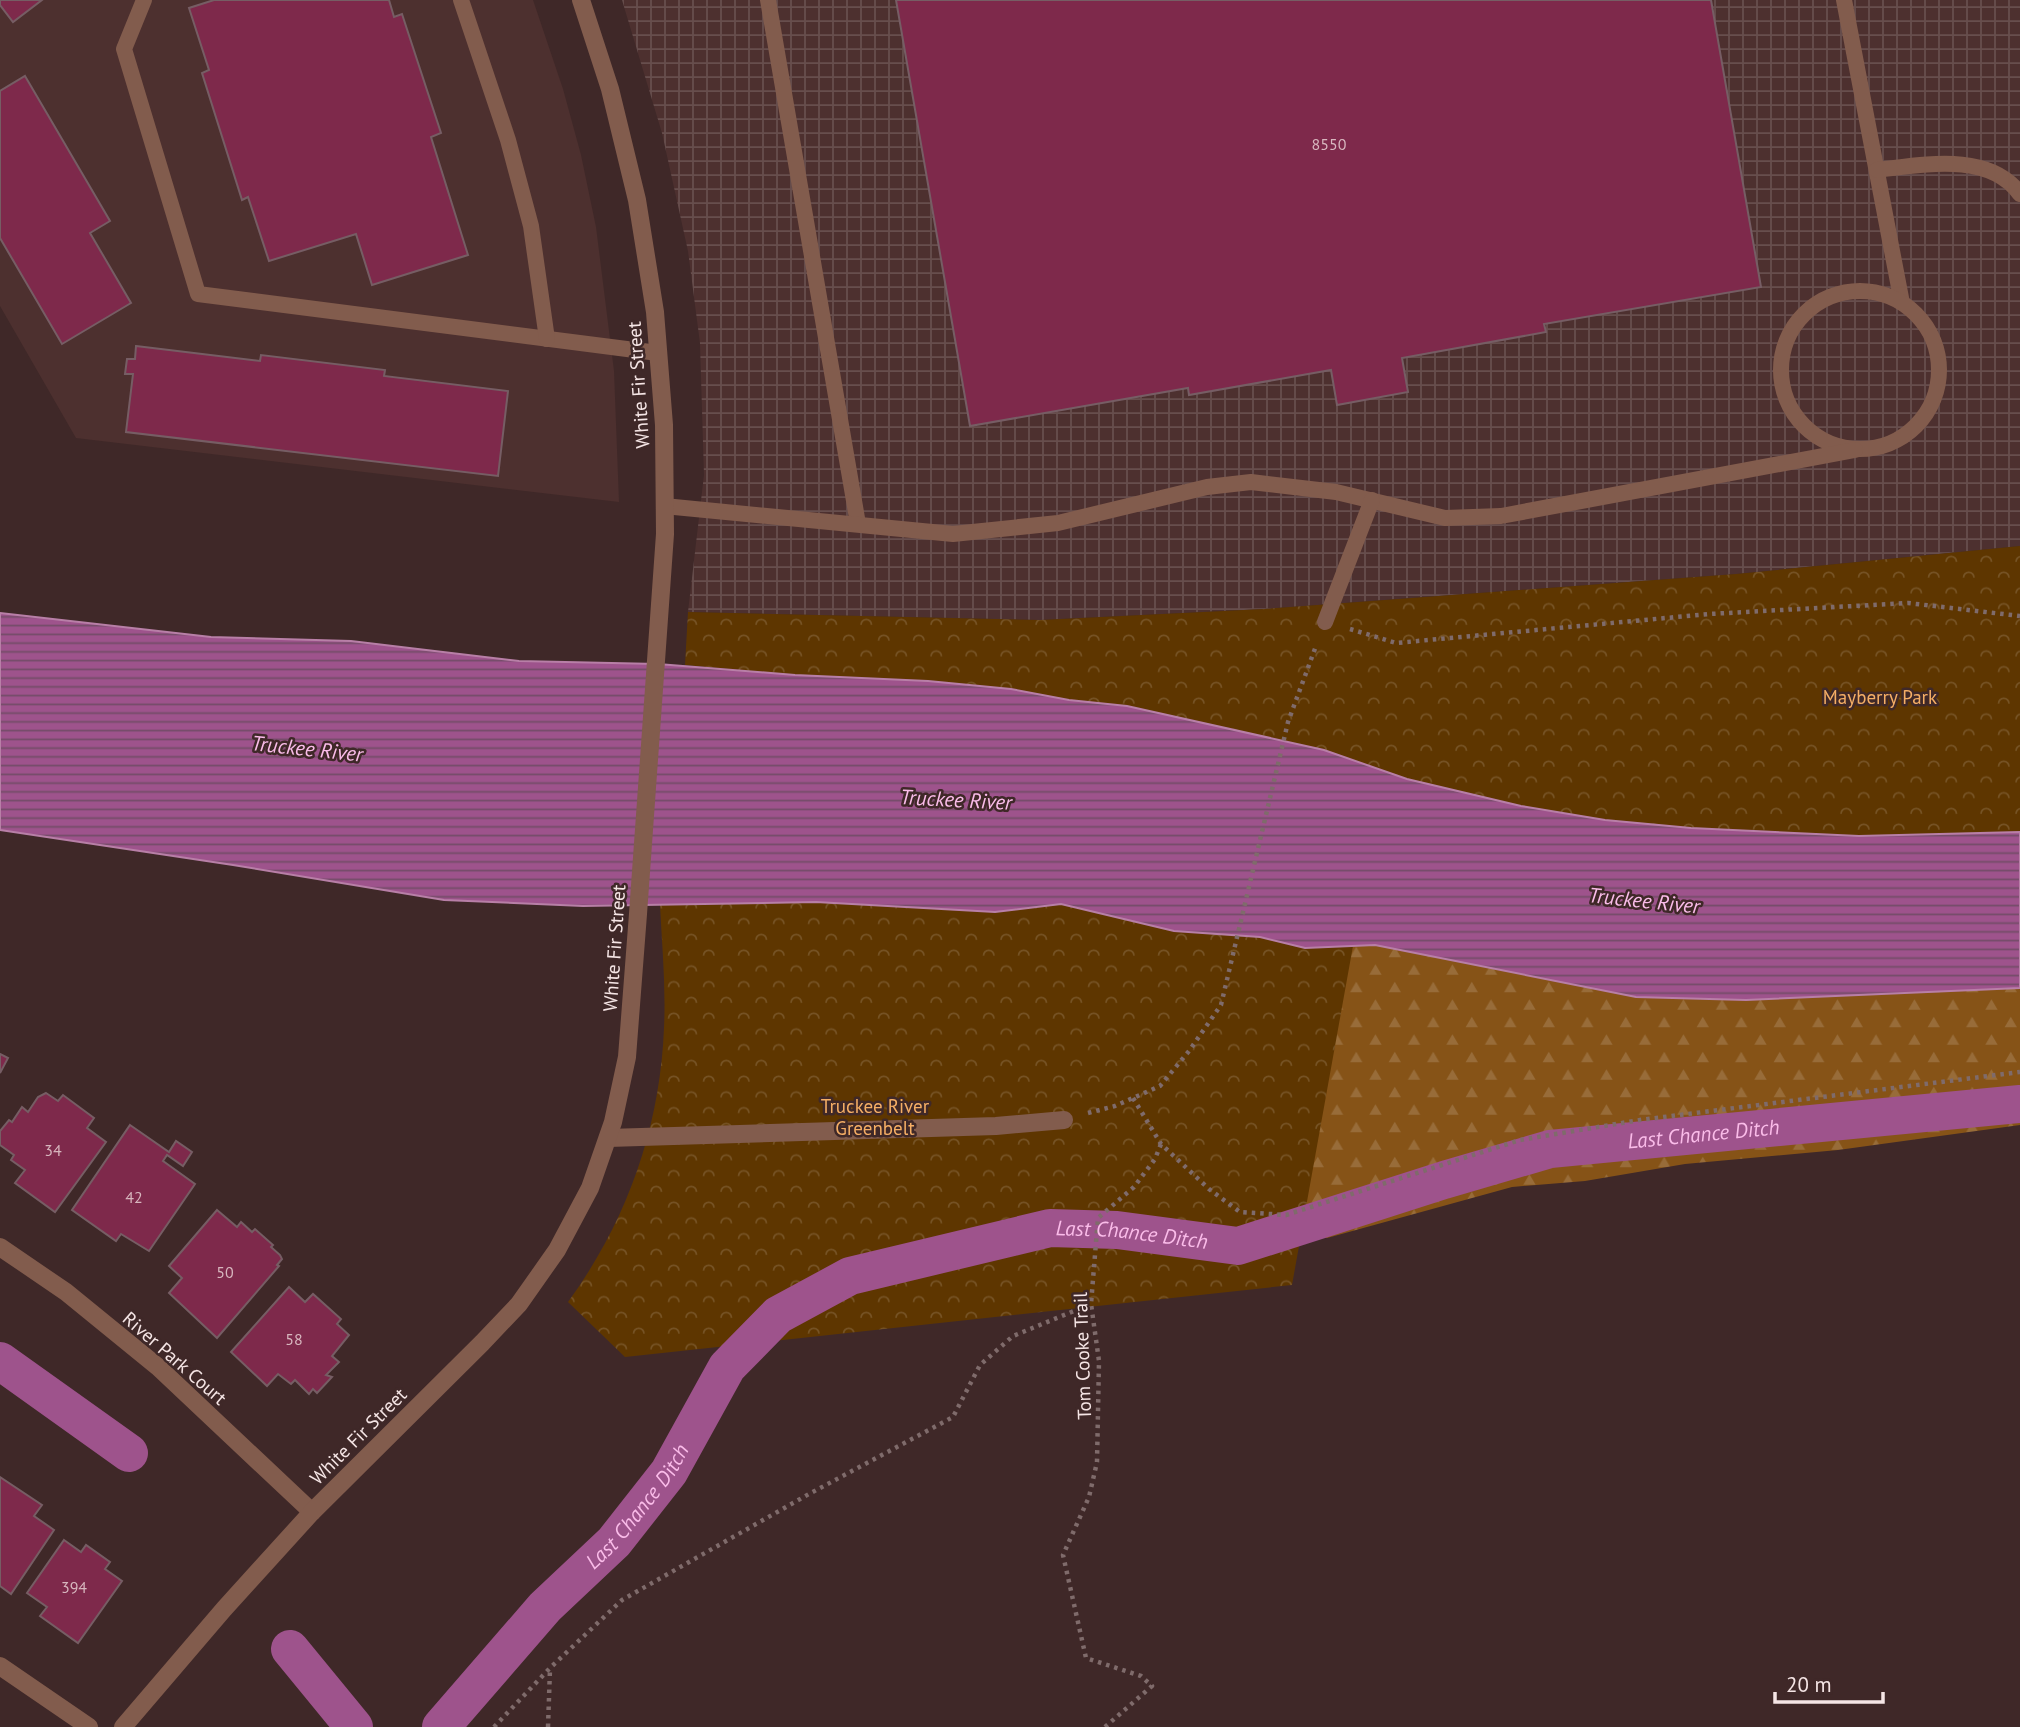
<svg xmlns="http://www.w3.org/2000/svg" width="2020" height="1727" font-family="'PT Sans',sans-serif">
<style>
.built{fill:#4d302f}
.industrial{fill:url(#industrial-grid)}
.forest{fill:url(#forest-firs)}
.park{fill:url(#park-crowns)}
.water{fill:url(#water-rules);stroke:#b87fa7;stroke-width:2}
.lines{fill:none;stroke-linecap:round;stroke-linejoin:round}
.canal{stroke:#9e538c;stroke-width:38}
.building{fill:#7e294b;stroke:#765d64;stroke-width:2}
.path{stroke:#7f6b6b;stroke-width:4.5;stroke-dasharray:3.5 5;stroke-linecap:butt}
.lane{stroke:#825c4d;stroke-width:16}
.street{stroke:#825c4d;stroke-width:18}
.labels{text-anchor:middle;stroke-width:5;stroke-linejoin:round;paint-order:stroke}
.number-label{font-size:16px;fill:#d7b6be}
.street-label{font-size:19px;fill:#f5e5e5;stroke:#3f2828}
.park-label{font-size:19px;fill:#f5ae65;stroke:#3f2828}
.water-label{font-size:21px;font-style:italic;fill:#fabce9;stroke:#3f2828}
</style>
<defs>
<pattern id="industrial-grid" width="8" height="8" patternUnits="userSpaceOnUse" patternTransform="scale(1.75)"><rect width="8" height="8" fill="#4d302f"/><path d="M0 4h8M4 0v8" fill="none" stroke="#674e4d"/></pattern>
<pattern id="forest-firs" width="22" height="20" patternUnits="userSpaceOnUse" patternTransform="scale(1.75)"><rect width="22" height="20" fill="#865317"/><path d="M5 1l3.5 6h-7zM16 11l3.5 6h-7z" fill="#986c39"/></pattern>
<pattern id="park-crowns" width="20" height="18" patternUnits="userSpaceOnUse" patternTransform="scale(1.75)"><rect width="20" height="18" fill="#5e3600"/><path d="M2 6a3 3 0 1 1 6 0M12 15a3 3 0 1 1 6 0" fill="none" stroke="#765325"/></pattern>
<pattern id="water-rules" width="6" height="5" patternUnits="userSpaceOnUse" patternTransform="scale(1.75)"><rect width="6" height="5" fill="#9e538c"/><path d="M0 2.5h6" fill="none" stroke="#744c68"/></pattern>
</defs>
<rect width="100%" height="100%" fill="#3f2828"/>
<!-- built -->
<path class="built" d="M0 0H533L563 89 581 155 596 227 614 371 619 502 76 438 0 306Z"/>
<!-- industrial -->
<path class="industrial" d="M622 0H2020V546L1736 574 1264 609 1040 620 688 612 704 475 700 343 688 251 662 133Z"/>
<!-- forest -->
<path class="forest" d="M1061 904 1305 948 1375 945 1636 997 1746 1000 2020 988V1125L1838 1150 1685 1164 1585 1181 1512 1187 1327 1238 1299 1230 660 905Z"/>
<!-- park -->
<g class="park">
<path d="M2020 546V832L1859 836 1691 828 1605 820 1521 806 1407 779 1324 750 1127 706 685 665 688 612 1040 620 1264 609 1736 574Z"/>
<path d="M816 902 995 912 1061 904 1174 931 1260 937 1305 948 1353 946 1292 1285 625 1357 568 1302C627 1221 660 1128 664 1028 666 987 662 946 660 905Z"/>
</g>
<!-- water -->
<path class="water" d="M0 613 211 637 351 641 519 661 658 664 795 675 928 681 1011 689 1069 700 1127 706 1324 750 1407 779 1521 806 1605 820 1691 828 1859 836 2020 832V988L1746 1000 1636 997 1375 945 1305 948 1260 937 1174 931 1061 904 995 912 816 902 583 906 444 900 233 865 0 830Z"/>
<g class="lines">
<!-- canal -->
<g class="canal">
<path d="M0 1361 129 1453"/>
<path d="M290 1649 354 1727"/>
<path id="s1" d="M441 1727 545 1607 614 1542 669 1472 727 1367 778 1315 850 1276 1050 1228 1117 1230 1238 1246 1444 1180 1550 1149 2020 1104"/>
</g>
</g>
<!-- building -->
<g class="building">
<path d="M0 0H42L13 22 0 5Z"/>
<path d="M214 0H389L394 17 402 14 441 133 431 137 468 255 372 285 356 234 269 261 248 197 242 200 202 73 209 70 189 8Z"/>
<path d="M896 0H1711L1761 287 1544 324 1546 332 1402 358 1408 392 1337 405 1331 370 1189 395 1188 388 970 426Z"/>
<path d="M25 76 110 221 90 233 131 303 62 344 0 238V91Z"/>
<path d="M136 346 260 361 261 355 385 370 384 376 508 391 498 476 126 432 133 374H125L127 359H135Z"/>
<path d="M0 1054 8 1058 0 1073Z"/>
<path d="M46 1093 58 1101 63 1095 94 1118 87 1128 106 1142 55 1212 15 1183 25 1170 11 1160 14 1155 0 1145V1131L9 1120 12 1122 22 1107 28 1112 38 1097Z"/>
<path d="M130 1125 169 1152 176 1141 192 1152 183 1166 167 1155 163 1161 195 1184 149 1251 121 1234 116 1241 72 1210Z"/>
<path d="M217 1210 237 1227 241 1222 252 1232 255 1229 273 1245 271 1247 280 1255 282 1259 277 1265 279 1266 217 1338 169 1293 182 1278 169 1266Z"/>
<path d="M289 1287 305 1302 313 1294 341 1319 337 1324 349 1335 332 1356 339 1362 326 1375 332 1377 317 1393 313 1389 309 1394 295 1380 291 1384 278 1374 267 1386 231 1352Z"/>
<path d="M0 1477 42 1505 34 1516 54 1530 11 1594 0 1586Z"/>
<path d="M64 1540 81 1552 86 1545 110 1562 105 1569 122 1581 78 1643 40 1616 47 1607 27 1593Z"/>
</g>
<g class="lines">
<!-- path -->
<g class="path">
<path d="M1350 629 1396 643 1709 614 1908 603 2020 616"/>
<path d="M1133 1098 1161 1144 1209 1189 1240 1212 1286 1215 1520 1140 1640 1120 2020 1072"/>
<path d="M1088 1113 1115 1106 1160 1086 1189 1051 1221 1005 1288 722 1316 646"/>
<path d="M494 1727 550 1668 622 1600 809 1494 953 1417 980 1365 1013 1336 1091 1304"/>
<path d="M548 1727 550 1669"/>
<path d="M1105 1727 1152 1686 1141 1676 1086 1658 1063 1555 1089 1497 1097 1462 1099 1361 1091 1304 1098 1218 1134 1187 1155 1159 1161 1144"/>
</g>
<!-- lane -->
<g class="lane">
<path d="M144 0 124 49 198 294 658 353"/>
<path d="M461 0 508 140 531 226 547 339"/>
<path d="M768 0 858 524"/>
<path d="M1844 0 1902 303"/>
<path d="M1877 170C1922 165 1989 151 2020 194"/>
<circle cx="1860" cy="370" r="79"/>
<path d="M664 506 953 534 1058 523 1207 487 1251 482 1336 492 1445 518 1501 516 1855 450"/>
<path d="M1325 622 1372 500"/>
</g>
<!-- street -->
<g class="street">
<path d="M608 1138 996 1126 1064 1120"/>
<path d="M0 1247 66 1292 158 1367 312 1512"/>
<path d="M0 1666 89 1727"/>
<path d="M123 1727 224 1609 312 1512 482 1343 519 1304 557 1250 590 1188 613 1122 627 1057 638 914 665 534 664 425 655 312 637 200 610 89 581 0"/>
</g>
</g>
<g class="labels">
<!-- number labels -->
<g class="number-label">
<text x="1329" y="150">8550</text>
<text x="53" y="1156">34</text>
<text x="134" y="1203">42</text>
<text x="225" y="1278">50</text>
<text x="294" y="1345">58</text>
<text x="74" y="1593">394</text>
</g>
<!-- street labels -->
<g class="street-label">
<text transform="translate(638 385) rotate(-94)" y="7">White Fir Street</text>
<text transform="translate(614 948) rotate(-86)" y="7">White Fir Street</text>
<text transform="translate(1082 1356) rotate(-92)" y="7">Tom Cooke Trail</text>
<text transform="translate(175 1358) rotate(41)" y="7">River Park Court</text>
<text transform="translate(358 1436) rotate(-45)" y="7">White Fir Street</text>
</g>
<!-- park labels -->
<g class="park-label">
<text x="1880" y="704">Mayberry Park</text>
<text x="875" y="1113">Truckee River<tspan x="875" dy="22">Greenbelt</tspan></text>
</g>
<!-- water labels -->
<g class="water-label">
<text transform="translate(307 749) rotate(6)" y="7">Truckee River</text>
<text transform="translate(956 800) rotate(3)" y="7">Truckee River</text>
<text transform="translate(1644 901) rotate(6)" y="7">Truckee River</text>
<text dy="7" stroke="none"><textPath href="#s1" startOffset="1493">Last Chance Ditch</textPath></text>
<text dy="7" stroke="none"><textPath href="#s1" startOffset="905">Last Chance Ditch</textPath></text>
<text dy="7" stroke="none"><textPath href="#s1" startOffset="296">Last Chance Ditch</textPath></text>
</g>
</g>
<!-- scale -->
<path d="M1775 1692v10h108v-10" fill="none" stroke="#f5e5e5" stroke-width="3.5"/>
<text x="1786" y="1692" font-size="21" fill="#f5e5e5" stroke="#3f2828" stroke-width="5" paint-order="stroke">20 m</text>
</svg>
